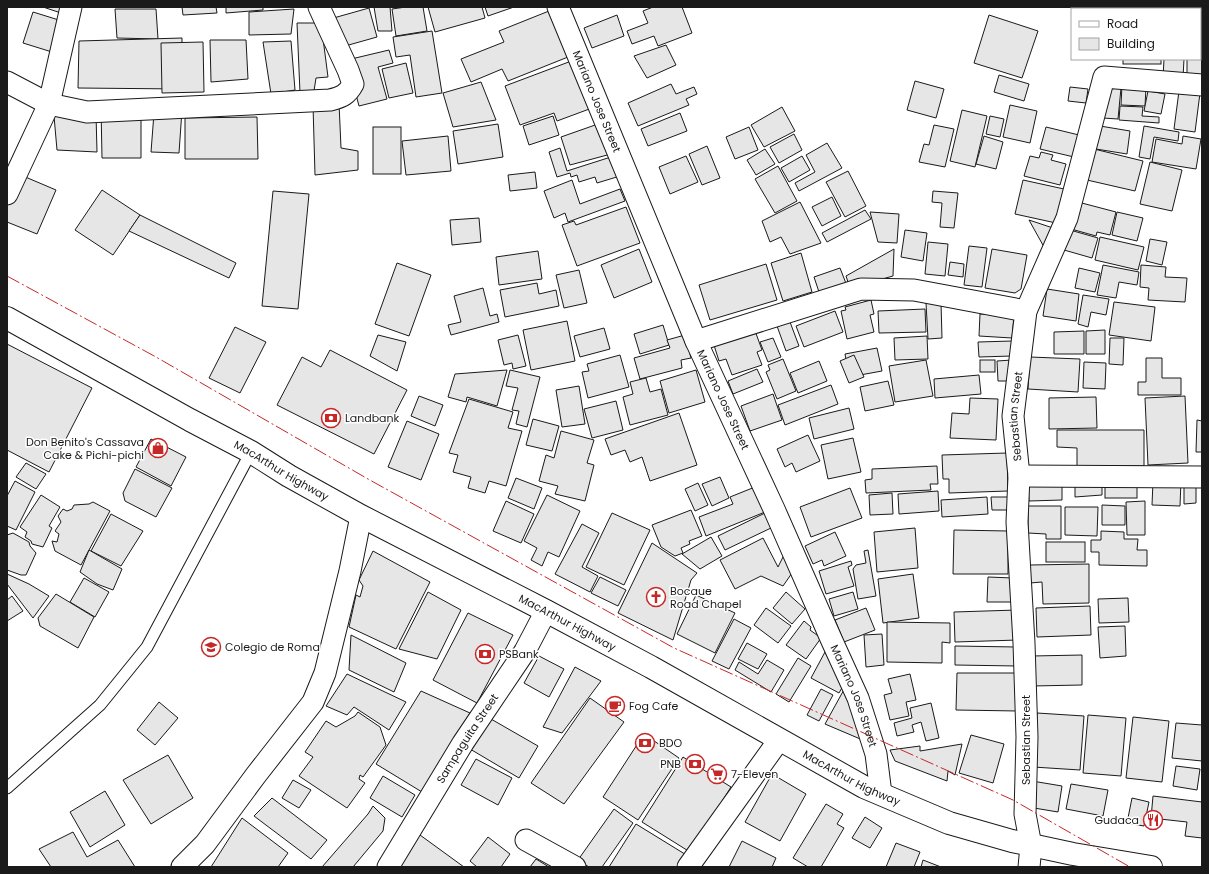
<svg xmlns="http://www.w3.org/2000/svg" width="1209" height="874" font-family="Poppins,sans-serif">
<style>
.building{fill:#e6e6e6;stroke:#1a1a1a}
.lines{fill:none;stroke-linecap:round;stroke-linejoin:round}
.lane-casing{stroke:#1a1a1a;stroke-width:13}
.street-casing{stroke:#1a1a1a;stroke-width:23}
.highway-casing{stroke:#1a1a1a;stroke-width:24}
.lane{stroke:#fff;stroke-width:11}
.street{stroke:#fff;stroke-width:21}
.highway{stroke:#fff;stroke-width:22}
.power{stroke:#c62828;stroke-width:1;stroke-dasharray:14 3 2 3;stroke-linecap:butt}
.labels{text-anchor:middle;stroke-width:3;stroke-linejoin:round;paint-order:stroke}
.street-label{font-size:11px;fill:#1a1a1a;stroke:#fff}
.poi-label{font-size:11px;fill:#1a1a1a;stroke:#fff;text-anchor:start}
</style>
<rect width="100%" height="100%" fill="#fff"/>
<!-- building -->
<g class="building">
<path d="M43 7H64L61 13Z"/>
<path d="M182 7H216L217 13 183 15Z"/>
<path d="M226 7H263V10L226 13Z"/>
<path d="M374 7H390L392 31H378Z"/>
<path d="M406 7H423L427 31 396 36 392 9Z"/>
<path d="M428 7H482L485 18 435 32Z"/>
<path d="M485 7H514L488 16Z"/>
<path d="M653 7H682L692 33 658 46 654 36 632 44 627 31 648 23 643 11Z"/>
<path d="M369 8 377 37 338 48 330 19Z"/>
<path d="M115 9H156L158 39 117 38Z"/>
<path d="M294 9 291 34 249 35V12Z"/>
<path d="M549 11 568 57 508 81 502 69 471 82 461 59 504 42 499 31Z"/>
<path d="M33 12 62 21 52 52 23 43Z"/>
<path d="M617 15 624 36 592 48 584 28Z"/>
<path d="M989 15 1038 31 1022 78 974 63Z"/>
<path d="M297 23H321L328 77 316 78 314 91 300 93Z"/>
<path d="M432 31 442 93 416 97 410 55 396 57 393 37Z"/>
<path d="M182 38V89L78 88 79 41Z"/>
<path d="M210 40H246L248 79 211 82Z"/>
<path d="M291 41 295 90 271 94 263 42Z"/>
<path d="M203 42 204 92 162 93 161 43Z"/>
<path d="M666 45 676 65 647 78 634 56Z"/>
<path d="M389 50 393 63 378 67 387 99 359 106 347 60Z"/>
<path d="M1200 56H1202V80L1187 79V59H1200Z"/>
<rect x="1123" y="59" width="38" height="5"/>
<path d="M1164 59H1184L1183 78H1163Z"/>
<path d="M574 60 592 108 557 121 554 113 520 125 505 86Z"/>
<path d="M406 63 413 93 389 98 382 69Z"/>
<path d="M999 75 1029 84 1024 101 994 92Z"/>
<path d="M915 81 944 89 936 118 907 110Z"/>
<path d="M481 82 496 120 453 127 443 93Z"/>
<path d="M671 84 676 94 694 87 697 94 686 99 689 105 638 126 628 103Z"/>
<path d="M1122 85 1146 87 1145 106 1121 105Z"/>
<path d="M1070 87 1088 89 1086 103 1068 101Z"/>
<path d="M1106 87 1121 88 1118 119 1103 118Z"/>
<path d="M1148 91 1165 94 1161 114 1144 111Z"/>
<path d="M1179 91 1200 93 1195 132 1174 129Z"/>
<path d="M339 103 341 148 358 151V170L315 175 313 105Z"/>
<path d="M1010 105 1037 111 1030 143 1003 137Z"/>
<path d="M141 106V158H102L101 107Z"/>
<path d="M1120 106 1143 107 1142 116 1159 117V123L1119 120Z"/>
<path d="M782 107 795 131 764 147 751 125Z"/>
<path d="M182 110 179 153 151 152 154 113Z"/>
<path d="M962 110 987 116 975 167 950 161Z"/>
<path d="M680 113 687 131 648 146 641 129Z"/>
<path d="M96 114 97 152 57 150 54 116Z"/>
<path d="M553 116 559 135 529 145 523 126Z"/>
<path d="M990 116 1004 119 1000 137 986 134Z"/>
<path d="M257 117 258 159H185V118Z"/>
<path d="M498 124 503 157 458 164 453 131Z"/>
<path d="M598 124 611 154 570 165 561 137Z"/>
<path d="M934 125 954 129 945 167 919 162 924 144 929 145Z"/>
<path d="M1100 126 1130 131 1127 154 1096 149Z"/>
<path d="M1144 126 1179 132 1178 141 1154 137 1150 159 1139 157Z"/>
<rect x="373" y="127" width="28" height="47"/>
<path d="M749 127 758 150 735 159 726 137Z"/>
<path d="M1046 127 1079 135 1074 157 1040 149Z"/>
<path d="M794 134 802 150 779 163 770 147Z"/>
<path d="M448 136 451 171 406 175 402 141Z"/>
<path d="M984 136 1003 142 996 169 976 164Z"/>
<path d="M1183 136 1201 139 1196 169 1152 162 1156 139 1182 144Z"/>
<path d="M827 143 842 168 799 191 795 183 815 172 806 155Z"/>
<path d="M707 146 720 178 702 185 689 154Z"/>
<path d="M560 148 567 171 614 156 620 176 597 183 595 177 579 182 577 175 571 177 570 173 557 177 549 152Z"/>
<path d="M765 149 775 164 756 175 747 160Z"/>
<path d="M1094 149 1143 161 1135 191 1087 180Z"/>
<path d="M1041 152 1053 155 1051 160 1066 164 1060 185 1024 176 1030 156 1039 158Z"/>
<path d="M686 156 698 182 670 194 659 167Z"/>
<path d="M802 156 810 170 789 182 781 168Z"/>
<path d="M1150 162 1182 170 1172 211 1140 204Z"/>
<path d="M778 166 797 201 775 213 755 179Z"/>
<path d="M848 171 866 206 845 217 826 182Z"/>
<path d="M535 172 537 188 510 191 508 175Z"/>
<path d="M16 173 56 190 37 234 7 222V195Z"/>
<path d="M572 180 580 204 620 189 625 201 568 222 565 213 554 218 544 191Z"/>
<path d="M1023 180 1064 189 1056 223 1015 214Z"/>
<path d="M102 190 140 215 113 255 75 230Z"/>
<path d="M273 191 309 194 298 309 262 306Z"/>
<path d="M933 191 958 193 954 228 940 227 942 203 932 202Z"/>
<path d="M832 197 841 216 822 226 812 207Z"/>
<path d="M800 202 821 243 790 254 781 237 770 242 762 221Z"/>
<path d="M1078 202 1116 212 1110 235 1097 232 1096 236 1071 229Z"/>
<path d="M626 207 640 243 577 266 562 225 574 221 576 225Z"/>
<path d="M865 210 871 219 827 242 822 233Z"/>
<path d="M870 212 899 214 897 243 878 242Z"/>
<path d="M1117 212 1143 218 1137 241 1112 235Z"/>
<path d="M140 215 236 263 229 278 129 231Z"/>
<path d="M479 218 481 242 452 245 450 220Z"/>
<path d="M1029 220 1053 228 1044 247Z"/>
<path d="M905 230 927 233 923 261 901 257Z"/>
<path d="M1070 230 1098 238 1092 258 1064 250Z"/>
<path d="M1100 237 1144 247 1138 270 1095 260Z"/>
<path d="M1150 239 1167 242 1162 265 1146 261Z"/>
<path d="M928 242 948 244 945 276 925 274Z"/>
<path d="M969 246 987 248 982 287 964 285Z"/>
<path d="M639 249 652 282 614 298 601 265Z"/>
<path d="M894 249 893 276 850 288 846 276Z"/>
<path d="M992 249 1027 255 1021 289 1015 293 985 288Z"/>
<path d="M538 251 542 279 499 285 496 257Z"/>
<path d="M801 253 812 292 783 301 771 263Z"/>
<path d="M950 262 964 264 963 277 948 275Z"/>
<path d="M397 263 431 275 409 336 375 324Z"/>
<path d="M766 264 777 300 710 320 699 285Z"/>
<path d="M1103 265 1139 272 1137 285 1119 282 1116 298 1097 295Z"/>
<path d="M1141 265 1166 267 1165 277 1187 278 1185 302 1148 300 1149 288 1140 287Z"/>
<path d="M840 268 847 286 820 295 814 277Z"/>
<path d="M1079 268 1100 273 1095 292 1075 288Z"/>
<path d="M579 270 587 303 564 308 556 275Z"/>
<path d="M537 283 539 294 556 290 559 306 505 317 500 290Z"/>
<path d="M483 288 490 316 497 314 499 322 451 335 448 325 461 322 454 296Z"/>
<path d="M1047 289 1079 294 1076 321 1043 316Z"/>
<path d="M1083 295 1109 299 1106 315 1091 312 1088 327 1078 324Z"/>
<path d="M871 300 874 314 870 315 874 332 847 339 841 311 846 310 845 307Z"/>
<path d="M1114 302 1155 307 1151 341 1109 335Z"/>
<path d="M926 303H941L942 338 928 339Z"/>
<path d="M925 309 926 332 879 333 878 311Z"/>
<path d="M835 311 843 332 804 347 796 326Z"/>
<path d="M980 314 1014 315 1012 338 979 336Z"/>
<path d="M567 321 575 361 531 370 523 330Z"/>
<path d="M790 322 799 346 786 351 777 326Z"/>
<path d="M663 325 669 345 640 354 634 334Z"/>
<path d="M235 327 266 342 240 393 209 378Z"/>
<path d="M604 328 610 349 580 357 574 336Z"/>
<path d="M754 328 762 350 757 352 762 365 732 375 726 359 719 361 713 342Z"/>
<path d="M1105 330V354H1086V331Z"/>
<path d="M1084 331V354H1054V332Z"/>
<path d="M378 335 406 342 397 371 370 356Z"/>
<path d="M518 335 526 366 513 369 512 363 504 365 498 340Z"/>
<path d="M685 335 691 358 681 360 682 368 640 379 634 358 670 348 667 340Z"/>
<path d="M927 336 928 359 895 360 894 338Z"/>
<path d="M773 338 781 357 768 362 760 342Z"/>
<path d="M1110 338H1124L1123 365 1109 364Z"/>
<path d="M1012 341V356L979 357 978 342Z"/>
<path d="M7 344 92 388 49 472 7 450Z"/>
<path d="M877 348 882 371 849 377 845 354Z"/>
<path d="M330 350 407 390 374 454 277 405 302 357 321 367Z"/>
<path d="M620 355 629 387 588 398 582 372 589 371 587 364Z"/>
<path d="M854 355 864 377 849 383 840 361Z"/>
<path d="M1030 357 1080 359 1078 392 1028 389Z"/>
<path d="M1146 358H1162V378H1181V395H1138V382H1146Z"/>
<path d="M783 359 796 391 777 399 766 372 770 370 768 365Z"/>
<path d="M926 360 933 396 895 402 889 366Z"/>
<rect x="980" y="360" width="15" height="12"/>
<path d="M1012 360 1013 381H998L997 361Z"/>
<path d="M819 361 827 381 798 393 790 373Z"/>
<path d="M1084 362 1106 363 1105 389 1083 388Z"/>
<path d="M757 369 763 382 733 394 728 381Z"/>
<path d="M507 370 497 406 467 397 466 402 448 397 455 374Z"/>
<path d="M510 370 540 377 527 427 516 424 519 411 512 410 518 388 506 386Z"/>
<path d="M696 370 705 402 669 413 660 381Z"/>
<path d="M979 375 981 394 935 398 934 379Z"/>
<path d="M646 378 650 392 661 389 668 415 630 425 623 397 633 394 630 382Z"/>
<path d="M888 381 894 405 865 411 860 387Z"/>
<path d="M831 385 838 404 785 425 778 405Z"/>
<path d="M579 386 585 424 562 427 556 390Z"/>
<path d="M773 394 782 420 750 431 741 406Z"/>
<path d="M419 396 443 405 435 426 411 416Z"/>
<path d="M1185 396 1188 463 1148 465 1145 398Z"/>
<path d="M1096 397 1097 428 1049 429V398Z"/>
<path d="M970 398 998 399 996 440 950 438 952 413 969 414Z"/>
<path d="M469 399 513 412 508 428 522 431 506 486 489 481 485 493 468 488 471 477 453 472 458 455 449 453Z"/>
<path d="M616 401 623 430 592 438 584 409Z"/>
<path d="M849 408 854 429 814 439 809 418Z"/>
<path d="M679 413 697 465 650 481 642 457 630 462 625 450 611 455 605 439Z"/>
<path d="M533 419 559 426 552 451 526 445Z"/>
<path d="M1197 420 1202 421V452H1196Z"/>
<path d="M407 421 439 434 421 480 388 467Z"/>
<path d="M1057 430H1144V466H1077V448L1057 447Z"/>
<path d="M561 431 594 440 587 463 594 465 585 501 555 494 558 486 539 481 546 455 554 458Z"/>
<path d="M808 435 820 461 796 472 792 463 785 467 777 449Z"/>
<path d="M853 438 861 472 828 479 821 445Z"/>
<path d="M151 439 186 457 171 486 136 467Z"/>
<path d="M1007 453 1008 491 949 493V479H943L942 455Z"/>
<path d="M26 463 46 474 36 489 16 477Z"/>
<path d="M937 466 938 484H930L931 490 866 493 865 480 872 479V469Z"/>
<path d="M135 469 172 488 156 517 125 501 123 493Z"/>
<path d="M720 477 729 498 712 506 702 484Z"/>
<path d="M516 478 542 488 534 509 508 498Z"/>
<rect x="1105" y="478" width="32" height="20"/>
<path d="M1062 479V500L1029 501 1028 480Z"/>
<path d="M1102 480V495L1075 497V481Z"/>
<path d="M15 481 35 492 16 530 7 526V496Z"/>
<path d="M1153 481H1181L1180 506 1152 505Z"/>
<path d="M698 483 708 505 695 511 685 489Z"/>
<path d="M1184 483H1196V503L1184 504Z"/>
<path d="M755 487 765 512 706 536 699 517 733 504 730 497Z"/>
<path d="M850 488 862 518 811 537 800 507Z"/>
<path d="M938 491 939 511 899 514 898 494Z"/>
<path d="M892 493 893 514 870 515 869 495Z"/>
<path d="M41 495 60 507 49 526 52 528 43 547 32 544 31 541 25 537 27 532 20 527Z"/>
<path d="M547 495 580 511 559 557 548 552 542 566 531 560 537 548 524 541Z"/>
<path d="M987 497 988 514 942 517 941 500Z"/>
<path d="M991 497H1013L1014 510H992Z"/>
<path d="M506 501 534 514 521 543 493 531Z"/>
<path d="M1145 501V535H1127L1126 502Z"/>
<path d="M93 502 110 511 81 565 55 551 52 541 57 542 59 534 55 531 61 522 58 516 63 509 67 511 72 509 74 505 89 504Z"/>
<path d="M1102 505 1125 506V525H1102Z"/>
<path d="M1028 506H1061V539H1046V534L1028 533Z"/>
<path d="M1065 507H1098L1097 536 1065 535Z"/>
<path d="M691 510 702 536 689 541 690 544 681 548 683 553 675 556 661 547 652 525Z"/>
<path d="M612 513 650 530 624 585 586 567Z"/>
<path d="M765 513 771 528 725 550 718 536Z"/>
<path d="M111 514 143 531 121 566 91 551Z"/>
<path d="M582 524 599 533 582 567 598 576 590 592 555 574Z"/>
<path d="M915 528 918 568 877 572 874 532Z"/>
<path d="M954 530 1008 531V574H953Z"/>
<path d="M1101 531 1124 532V539H1138L1137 550H1147V566L1099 565V552H1091V540H1101Z"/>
<path d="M835 532 846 556 824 566 822 560 813 564 805 546Z"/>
<path d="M13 533 29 542 30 546 36 553 26 575H21L7 570V535Z"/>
<path d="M711 537 722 556 700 569 682 554Z"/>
<path d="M763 538 778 567 784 555 792 573 783 586 761 576 735 589 720 560Z"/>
<rect x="1046" y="542" width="39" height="20"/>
<path d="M652 543 697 573 691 580 673 640 618 613Z"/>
<path d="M89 550 122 569 113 590 97 584 80 572Z"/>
<path d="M868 550 876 596 858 599 853 569 856 565 866 563 864 551Z"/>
<path d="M373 551 430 582 396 649 349 627 356 595 360 597 363 586 359 580Z"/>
<path d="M851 561 852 565 848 567 854 586 826 594 819 571Z"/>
<path d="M1089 564V603L1043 604 1042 582 1030 583V565Z"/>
<path d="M7 574 29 584 49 596 33 618 7 584Z"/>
<path d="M913 574 919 618 883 623 878 579Z"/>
<path d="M600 577 626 590 618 606 591 593Z"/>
<path d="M988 577 1013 578V602H987Z"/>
<path d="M84 578 109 592 95 617 70 602Z"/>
<path d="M428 592 461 610 437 659 399 649Z"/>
<path d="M786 592 805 609 792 624 773 608Z"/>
<path d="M853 592 858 609 834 616 829 599Z"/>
<path d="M56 594 94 617 78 648 40 626 38 618Z"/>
<path d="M696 595 735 613 715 653 677 634Z"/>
<path d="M12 596 23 611 7 621V600Z"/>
<path d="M1128 598 1129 622 1099 623 1098 599Z"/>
<path d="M1090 606 1091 635 1037 637 1036 608Z"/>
<path d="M766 608 791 626 778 643 754 625Z"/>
<path d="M866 608 875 630 844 642 835 620Z"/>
<path d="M1017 610 1018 640 955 642 954 612Z"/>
<path d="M468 613 513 635 477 703 433 680Z"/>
<path d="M734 619 751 628 729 669 712 661Z"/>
<path d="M804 621 811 627 810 630 821 638 806 659 786 645Z"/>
<path d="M887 622 950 623V643L942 642V663L887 662Z"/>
<path d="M1125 626 1126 656 1100 658 1098 627Z"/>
<path d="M882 634 884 665 866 667 864 635Z"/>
<path d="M351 635 406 663 394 692 349 670Z"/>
<path d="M747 643 767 654 758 669 738 659Z"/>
<path d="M955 646 1017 647V666L955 665Z"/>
<path d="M825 652 843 686 839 693 811 678Z"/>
<path d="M1082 655V685L1032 686V656Z"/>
<path d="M539 656 564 669 549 697 524 683Z"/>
<path d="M798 658 811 666 789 702 776 694Z"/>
<path d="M767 660 784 670 771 692 735 670 739 662 758 674Z"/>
<path d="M575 667 601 681 562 733 543 727Z"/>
<path d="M957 673H1019L1018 711 956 710Z"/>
<path d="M347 674 406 702 389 730 354 707 347 715 326 706Z"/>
<path d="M910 674 916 700 906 702 909 716 890 720 884 695 892 693 888 679Z"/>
<path d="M846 686 865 741 825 724Z"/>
<path d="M821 689 833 695 819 721 807 715Z"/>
<path d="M421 691 470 713 422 792 376 764Z"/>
<path d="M590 698 624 722 564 804 531 783Z"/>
<path d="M159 702 178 718 155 745 137 730Z"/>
<path d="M931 703 939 738 926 741 921 722 912 725 914 732 897 736 894 723 912 718 910 708Z"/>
<path d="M358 712 380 727 386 745 363 777 360 775 359 779 365 783 347 808 299 776 313 757 305 752 326 721 336 727 355 716Z"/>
<path d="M1037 713 1084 716 1080 770 1033 767Z"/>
<path d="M484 715 538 746 519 778 465 746Z"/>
<path d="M1088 715 1126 718 1121 776 1083 773Z"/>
<path d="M1133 717 1169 721 1162 782 1126 778Z"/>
<path d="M1176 723 1202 725V761L1172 758Z"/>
<path d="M644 734 679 758 638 820 603 797Z"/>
<path d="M971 735 1004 744 993 783 959 773Z"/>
<path d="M962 744 955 775 948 771 947 781 895 761 890 750 920 746V751Z"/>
<path d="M168 755 193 798 151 824 123 780Z"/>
<path d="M683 757 731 787 690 852 642 822Z"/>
<path d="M476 759 512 778 498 805 461 785Z"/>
<path d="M1176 766 1200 769 1197 790 1173 786Z"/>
<path d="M772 774 806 794 780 841 745 822Z"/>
<path d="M383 776 415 795 402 817 370 798Z"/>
<path d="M293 780 311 790 299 808 282 798Z"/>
<path d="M1032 781 1062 786 1058 812 1028 807Z"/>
<path d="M1071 784 1108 790 1103 816 1066 809Z"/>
<path d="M105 791 125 825 90 847 70 812Z"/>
<path d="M1153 796 1202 802V838L1185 836 1187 822 1151 818Z"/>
<path d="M272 798 327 840 311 859 254 816Z"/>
<path d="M1132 798 1149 802 1144 826 1127 823Z"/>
<path d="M826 804 843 814 837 824 844 828 821 867H808L793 858Z"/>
<path d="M373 806 385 818 383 831 353 867H322L368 814Z"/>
<path d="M614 809 633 823 602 867H589L578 860Z"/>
<path d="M865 817 882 828 870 848 852 838Z"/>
<path d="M242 818 288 853 278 867H211Z"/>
<path d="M636 824 688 856 681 867H609Z"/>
<path d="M409 827 464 867H385Z"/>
<path d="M73 832 87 857 118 840 135 867H51L39 849Z"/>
<path d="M488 837 510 854 501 867H477L470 861Z"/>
<path d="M742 841 776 858 772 867H729Z"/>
<path d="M896 843 920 852 914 867H886Z"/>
<path d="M536 859 549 867H530Z"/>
<path d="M923 860 941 867H921Z"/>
</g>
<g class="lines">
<defs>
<path id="lane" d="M7 788 100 705 147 647 251 452"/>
<g id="street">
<path id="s1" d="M558 7 696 341 774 509 832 641 858 698 876 754 881 794"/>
<path d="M7 82 49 104 87 112 330 100C342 97 347 95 353 84L348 70 319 7"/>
<path d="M7 194 49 104 71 7"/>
<path d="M696 341 861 289 914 290 1026 311"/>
<path d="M1019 476 1202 477"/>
<path d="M526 840 575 867"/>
<path d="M182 867 205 844 256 775 313 702 325 673 350 571 361 516"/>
<path id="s2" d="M388 867 463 743 525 651 546 611"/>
<path d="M688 867 779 740"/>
<path id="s3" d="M1029 867 1031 846 1025 814 1027 737 1024 643 1017 522 1019 476 1013 416 1026 311 1067 218 1104 77 1202 85"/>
</g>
<g id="highway">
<path id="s4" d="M7 318 190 420 251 452 289 476 361 516 546 611 651 667 864 787 949 823 1012 841 1073 854 1151 867"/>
</g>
</defs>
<!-- lane casing -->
<use href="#lane" class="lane-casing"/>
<!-- street casing -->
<use href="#street" class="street-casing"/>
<!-- highway casing -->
<use href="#highway" class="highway-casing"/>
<!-- lane -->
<use href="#lane" class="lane"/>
<!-- street -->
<use href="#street" class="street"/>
<!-- highway -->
<use href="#highway" class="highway"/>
<!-- power -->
<path class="power" d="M7 276 156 357 368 479 674 648 1013 800 1130 867"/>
</g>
<!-- icons -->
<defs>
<symbol id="bank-ring" viewBox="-11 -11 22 22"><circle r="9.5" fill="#fff" stroke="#c62828" stroke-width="1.5"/><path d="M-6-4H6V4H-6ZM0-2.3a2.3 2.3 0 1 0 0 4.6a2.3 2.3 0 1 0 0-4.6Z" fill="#c62828"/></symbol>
<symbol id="shop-ring" viewBox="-11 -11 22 22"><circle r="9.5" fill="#fff" stroke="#c62828" stroke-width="1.5"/><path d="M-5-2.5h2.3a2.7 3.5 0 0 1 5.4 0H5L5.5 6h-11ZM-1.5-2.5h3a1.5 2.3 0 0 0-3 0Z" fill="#c62828"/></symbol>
<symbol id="church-ring" viewBox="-11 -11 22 22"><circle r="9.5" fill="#fff" stroke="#c62828" stroke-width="1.5"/><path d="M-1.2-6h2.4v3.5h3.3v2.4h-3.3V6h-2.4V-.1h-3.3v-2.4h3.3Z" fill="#c62828"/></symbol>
<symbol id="university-ring" viewBox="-11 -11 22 22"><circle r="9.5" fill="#fff" stroke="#c62828" stroke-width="1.5"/><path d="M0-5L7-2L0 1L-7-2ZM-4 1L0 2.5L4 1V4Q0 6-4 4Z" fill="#c62828"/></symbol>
<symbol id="cafe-ring" viewBox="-11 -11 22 22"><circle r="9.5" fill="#fff" stroke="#c62828" stroke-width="1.5"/><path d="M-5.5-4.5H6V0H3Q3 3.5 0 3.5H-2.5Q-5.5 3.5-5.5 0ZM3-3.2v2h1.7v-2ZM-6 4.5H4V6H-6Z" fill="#c62828"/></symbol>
<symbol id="supermarket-ring" viewBox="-11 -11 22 22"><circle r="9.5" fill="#fff" stroke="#c62828" stroke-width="1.5"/><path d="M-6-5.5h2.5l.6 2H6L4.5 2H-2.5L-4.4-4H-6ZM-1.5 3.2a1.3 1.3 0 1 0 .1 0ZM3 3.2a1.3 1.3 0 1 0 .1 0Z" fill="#c62828"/></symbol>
<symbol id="restaurant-ring" viewBox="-11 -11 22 22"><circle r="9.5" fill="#fff" stroke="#c62828" stroke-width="1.5"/><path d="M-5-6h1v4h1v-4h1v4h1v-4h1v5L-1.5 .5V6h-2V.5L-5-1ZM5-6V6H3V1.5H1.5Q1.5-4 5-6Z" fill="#c62828"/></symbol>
</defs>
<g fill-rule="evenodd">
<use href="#bank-ring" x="320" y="407" width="22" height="22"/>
<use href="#shop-ring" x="147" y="437" width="22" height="22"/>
<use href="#church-ring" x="645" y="586" width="22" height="22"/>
<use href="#university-ring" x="200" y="636" width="22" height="22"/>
<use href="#bank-ring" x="474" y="643" width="22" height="22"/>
<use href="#cafe-ring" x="604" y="695" width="22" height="22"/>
<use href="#bank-ring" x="634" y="732" width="22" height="22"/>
<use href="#bank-ring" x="684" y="753" width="22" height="22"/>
<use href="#supermarket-ring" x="706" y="763" width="22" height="22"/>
<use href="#restaurant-ring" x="1142" y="809" width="22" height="22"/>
</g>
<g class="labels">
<!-- street labels -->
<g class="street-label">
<text dy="4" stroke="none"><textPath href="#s1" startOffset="102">Mariano Jose Street</textPath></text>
<text dy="4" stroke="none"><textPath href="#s1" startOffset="426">Mariano Jose Street</textPath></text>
<text dy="4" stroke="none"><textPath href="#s3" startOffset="452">Sebastian Street</textPath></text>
<text dy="4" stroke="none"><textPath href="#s4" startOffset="314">MacArthur Highway</textPath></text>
<text dy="4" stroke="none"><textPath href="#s4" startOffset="638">MacArthur Highway</textPath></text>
<text dy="4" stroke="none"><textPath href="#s1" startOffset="750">Mariano Jose Street</textPath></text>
<text dy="4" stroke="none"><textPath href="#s2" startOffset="151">Sampaguita Street</textPath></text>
<text transform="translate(1026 740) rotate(-90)" y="4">Sebastian Street</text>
<text dy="4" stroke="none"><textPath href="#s4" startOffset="962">MacArthur Highway</textPath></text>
</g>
<!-- poi labels -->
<g class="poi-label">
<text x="345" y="422">Landbank</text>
<text x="144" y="446" text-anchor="end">Don Benito's Cassava<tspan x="144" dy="13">Cake &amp; Pichi-pichi</tspan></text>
<text x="670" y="595">Bocaue<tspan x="670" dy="13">Road Chapel</tspan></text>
<text x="225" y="651">Colegio de Roma</text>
<text x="499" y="658">PSBank</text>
<text x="629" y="710">Fog Cafe</text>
<text x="659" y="747">BDO</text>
<text x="681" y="768" text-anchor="end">PNB</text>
<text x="731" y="778">7-Eleven</text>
<text x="1139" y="824" text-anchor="end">Gudaca</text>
</g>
</g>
<!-- border -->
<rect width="1209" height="874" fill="none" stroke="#1a1a1a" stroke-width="16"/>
<!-- legend -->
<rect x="1071" y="8" width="130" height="52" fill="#ffffff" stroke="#a3a3a3"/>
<rect x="1079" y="21" width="20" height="6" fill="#ffffff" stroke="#a3a3a3"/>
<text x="1107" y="28" font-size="12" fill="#1a1a1a">Road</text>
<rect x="1079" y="38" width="20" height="12" fill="#e6e6e6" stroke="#a3a3a3"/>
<text x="1107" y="48" font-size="12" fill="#1a1a1a">Building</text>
</svg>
